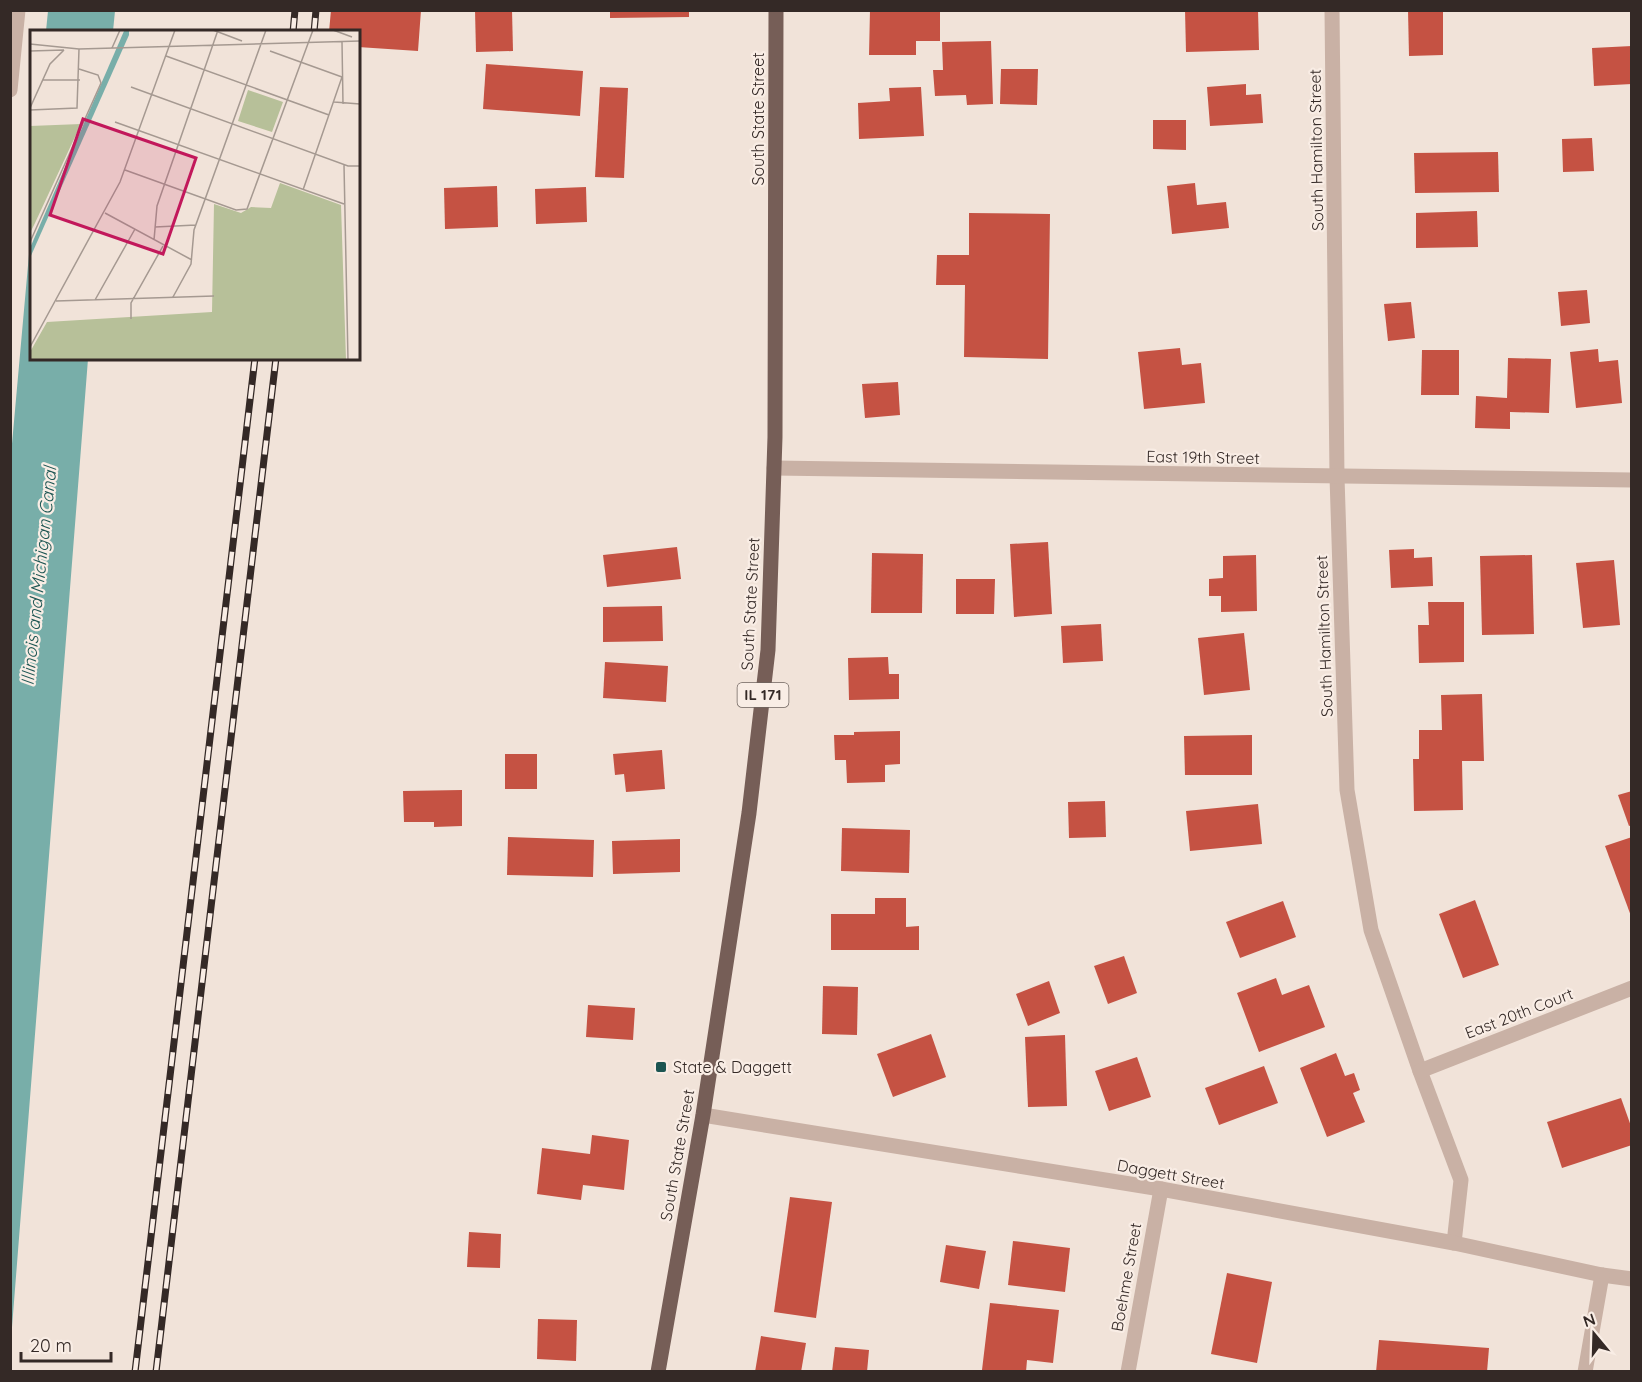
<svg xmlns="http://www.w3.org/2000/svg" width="1642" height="1382" font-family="Quicksand,sans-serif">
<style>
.water{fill:#78aea9}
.building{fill:#c55243}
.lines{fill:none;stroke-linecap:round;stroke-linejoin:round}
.minor{stroke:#c9b1a5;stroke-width:15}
.primary{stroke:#765e57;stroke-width:15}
.rail-casing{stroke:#342926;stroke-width:7}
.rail{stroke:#f9ede5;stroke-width:4.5;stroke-dasharray:14;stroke-linecap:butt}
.poi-dot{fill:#1c5552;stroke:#f9ede5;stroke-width:2}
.labels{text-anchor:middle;stroke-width:4.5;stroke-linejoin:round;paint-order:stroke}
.shield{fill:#f9ede5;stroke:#6f645f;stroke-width:1.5}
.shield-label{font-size:15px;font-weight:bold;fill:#342926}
.street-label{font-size:16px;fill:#342926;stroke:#f9ede5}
.poi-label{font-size:16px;fill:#342926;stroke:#f9ede5;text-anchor:start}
.water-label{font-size:18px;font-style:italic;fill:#1c5552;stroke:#f9ede5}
.inset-road{fill:none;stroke:#a59991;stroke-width:1.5}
.view{fill:#c2185b;fill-opacity:0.15;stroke:#c2185b;stroke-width:3}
.inset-edge{fill:none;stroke:#342926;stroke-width:3}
</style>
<rect width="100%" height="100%" fill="#f1e3d9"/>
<!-- water -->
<g class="water">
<path d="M48 11H115L113 31H46Z"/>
<path d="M31 232 32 358 88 359 11 1340 10 466Z"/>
</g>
<!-- building -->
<g class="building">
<path d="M331 10H421L418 51 358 47V32H329Z"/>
<path d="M475 10H512L513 51 476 52Z"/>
<path d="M610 10H689V17L610 18Z"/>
<path d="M870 10H940V41H916V55H869Z"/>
<path d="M1185 10H1258L1259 50 1186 52Z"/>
<path d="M1408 10H1443V55L1409 56Z"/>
<path d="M991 41 993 104 967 105 966 95 935 96 933 70H943L942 42Z"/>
<path d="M1632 46V84L1594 86 1592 48Z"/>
<path d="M486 64 583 71 580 116 483 109Z"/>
<path d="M1001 69H1038L1037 105 1000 104Z"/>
<path d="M1246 84V95L1261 94 1263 123 1210 126 1207 87Z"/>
<path d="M600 87 628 88 624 178 595 177Z"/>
<path d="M921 87 924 136 859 139 858 103 890 101 889 88Z"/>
<path d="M1153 120H1186V150L1153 149Z"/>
<path d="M1592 138 1594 171 1563 172 1562 139Z"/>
<path d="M1498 152 1499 192 1415 193 1414 153Z"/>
<path d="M1195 183 1197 205 1226 202 1229 228 1172 234 1167 186Z"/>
<path d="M497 186 498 227 445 229 444 188Z"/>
<path d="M586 187 587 222 536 224 535 189Z"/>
<path d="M1477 211 1478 247 1416 248V213Z"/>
<path d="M969 213 1050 214 1048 359 964 357 965 285H936L937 255H969Z"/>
<path d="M1587 290 1590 323 1561 326 1558 292Z"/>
<path d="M1411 302 1415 338 1388 341 1384 304Z"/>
<path d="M1180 348 1182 365 1201 363 1205 403 1144 409 1138 352Z"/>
<path d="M1598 349 1599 362 1618 360 1622 403 1576 408 1570 352Z"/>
<path d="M1422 350H1459V395H1421Z"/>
<path d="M1508 358 1551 359 1549 413 1510 412V429L1475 428 1476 396 1507 398Z"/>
<path d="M898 382 900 415 865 418 862 384Z"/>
<path d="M1048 542 1052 614 1014 617 1010 544Z"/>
<path d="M677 547 681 579 607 587 603 555Z"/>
<path d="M1414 549V558L1432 557 1433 586 1391 588 1389 550Z"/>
<path d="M872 553 923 554 922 613H871Z"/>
<path d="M1256 555 1257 611 1221 612V596H1209V579L1223 578V556Z"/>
<path d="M1532 555 1534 634 1482 635 1480 556Z"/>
<path d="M1614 560 1620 625 1583 628 1576 563Z"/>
<path d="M956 579H995L994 614H956Z"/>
<path d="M1428 602H1464V662L1419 663 1418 625H1429Z"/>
<path d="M662 606 663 641 603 642V607Z"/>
<path d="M1101 624 1103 661 1063 663 1061 626Z"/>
<path d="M1244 633 1250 690 1204 695 1198 638Z"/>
<path d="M888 657 889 674H899V699L849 700 848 658Z"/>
<path d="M605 662 668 666 666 702 603 698Z"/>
<path d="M1482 694 1484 761H1462L1463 810 1414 811 1413 759H1419V730H1442L1441 695Z"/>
<path d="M900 731V764L885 765V782L847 783 846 760H835L834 735H854V732Z"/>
<path d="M1252 735V775H1185L1184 736Z"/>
<path d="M662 750 665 789 626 792 624 774 615 775 613 754Z"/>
<rect x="505" y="754" width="32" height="35"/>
<path d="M462 790V826L434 827V822H404L403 791Z"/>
<path d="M1632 791V825L1629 826 1618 795Z"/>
<path d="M1105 801 1106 837 1069 838 1068 802Z"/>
<path d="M1258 804 1262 844 1190 851 1186 811Z"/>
<path d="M842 828 910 830 909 873 841 871Z"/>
<path d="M508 837 594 840 593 877 507 875Z"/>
<path d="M1632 837V916H1631L1605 846Z"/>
<path d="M680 839V872L613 874 612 841Z"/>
<path d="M875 898H906V927L919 926V950H831V914H875Z"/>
<path d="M1475 900 1499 965 1463 978 1439 914Z"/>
<path d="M1283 901 1296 937 1240 958 1226 922Z"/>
<path d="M1124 956 1137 993 1108 1004 1094 966Z"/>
<path d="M1276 978 1282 995 1309 985 1325 1027 1259 1052 1237 993Z"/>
<path d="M1049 981 1060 1013 1028 1026 1016 994Z"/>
<path d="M823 986 858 987 857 1035 822 1034Z"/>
<path d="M588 1005 635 1008 633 1040 586 1037Z"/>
<path d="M931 1034 946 1077 893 1097 877 1054Z"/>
<path d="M1065 1035 1067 1106 1028 1107 1025 1037Z"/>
<path d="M1336 1053 1345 1076 1354 1073 1360 1090 1353 1093 1365 1122 1327 1137 1300 1068Z"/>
<path d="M1137 1057 1151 1097 1109 1111 1095 1071Z"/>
<path d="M1264 1066 1278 1103 1219 1125 1205 1088Z"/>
<path d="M1621 1098 1632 1129V1145L1562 1168 1547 1122Z"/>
<path d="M592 1135 629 1140 624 1190 583 1185 581 1200 537 1194 542 1148 590 1154Z"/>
<path d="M790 1197 832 1202 816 1318 774 1312Z"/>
<path d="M469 1232 501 1234 500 1268 467 1267Z"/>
<path d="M1013 1241 1070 1248 1065 1292 1008 1285Z"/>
<path d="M946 1245 986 1251 979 1289 940 1282Z"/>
<path d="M1227 1273 1272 1282 1257 1363 1211 1354Z"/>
<path d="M990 1303 1059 1310 1053 1363 1027 1360 1026 1372 982 1370Z"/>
<path d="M538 1319 577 1320 576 1361 537 1359Z"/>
<path d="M761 1336 806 1343 801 1372H755Z"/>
<path d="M1379 1340 1489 1348 1487 1372H1376Z"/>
<path d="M835 1347 869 1350 867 1372H832Z"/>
</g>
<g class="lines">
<!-- minor -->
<g class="minor">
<path d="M1332 10 1337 477 1347 790 1371 930 1420 1071 1461 1180 1454 1243"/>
<path d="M10 90 18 10"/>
<path d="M774 468 1632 480"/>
<path d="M1420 1071 1632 988"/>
<path d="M703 1115 1161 1189 1454 1243 1602 1275 1632 1279"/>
<path d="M1128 1372 1161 1189"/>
<path d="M1585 1372 1602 1275"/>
</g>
<!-- primary -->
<path class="primary" d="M658 1372 703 1115 749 813 768 650 775 437 776 10"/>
<defs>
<g id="rail">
<path d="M293 32 295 10"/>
<path d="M314 32 316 10"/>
<path d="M135 1372 255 358"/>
<path d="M156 1372 276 358"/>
</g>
</defs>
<!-- rail casing -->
<use href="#rail" class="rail-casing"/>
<!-- rail -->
<use href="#rail" class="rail"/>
</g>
<!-- markers -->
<rect class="poi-dot" x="655" y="1061" width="12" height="12" rx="3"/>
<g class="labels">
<!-- shield labels -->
<rect class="shield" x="737.5" y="683" width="51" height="24" rx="4.5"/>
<g class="shield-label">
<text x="763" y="700">IL 171</text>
</g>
<!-- street labels -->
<g class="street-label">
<text transform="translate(758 119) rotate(-90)" y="6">South State Street</text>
<text transform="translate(1316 150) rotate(-91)" y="6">South Hamilton Street</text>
<text transform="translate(1203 457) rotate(1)" y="6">East 19th Street</text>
<text transform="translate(750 604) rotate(-87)" y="6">South State Street</text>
<text transform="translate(1324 636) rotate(-92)" y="6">South Hamilton Street</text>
<text transform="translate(1519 1013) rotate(-21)" y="6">East 20th Court</text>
<text transform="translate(677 1155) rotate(-80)" y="6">South State Street</text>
<text transform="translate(1171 1174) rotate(10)" y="6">Daggett Street</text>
<text transform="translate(1126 1277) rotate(-80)" y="6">Boehme Street</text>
</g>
<!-- poi labels -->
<g class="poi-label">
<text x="673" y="1073">State &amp; Daggett</text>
</g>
<!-- water labels -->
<g class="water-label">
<text transform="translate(39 576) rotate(-84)" y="6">Illinois and Michigan Canal</text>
</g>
</g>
<!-- overview -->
<g transform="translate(30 30)">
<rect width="330" height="330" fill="#f1e3d9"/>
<path d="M218 60 253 72 242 102 208 91ZM51 94 5 193 0 203V96ZM250 153 311 175 316 330H0V322L17 292 182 282 184 174 211 183 221 177 241 178Z" fill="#b7c099"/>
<path d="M99 0V5L0 228V218L94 1Z" fill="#78aea9"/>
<path class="inset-road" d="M183 0 212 11M303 0 322 7M312 12 313 74M0 14 49 19 330 11M82 18 90 0M0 21 34 20M240 21 312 47 273 160M136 26 299 85M13 50H50M101 57 318 136H330M304 72 330 74M0 78 20 34 34 20M0 80 47 78 49 19M85 92 314 174M314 135 318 330M95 140 206 180 217 179 283 0M75 183 162 230M125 197 166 195M124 210 127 176 188 0M0 212 71 53 68 45 49 39M143 267 161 234 164 200 236 0M65 270 105 199M26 271 184 266M101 289V273L133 216M0 317 90 152 145 0"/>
<path class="view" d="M53 89 166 128 133 224 20 185Z"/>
<rect width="330" height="330" class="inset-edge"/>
</g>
<!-- border -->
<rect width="1642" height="1382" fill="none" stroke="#342926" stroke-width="24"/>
<!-- north arrow -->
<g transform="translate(1594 1334) rotate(341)" stroke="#f9ede5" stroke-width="4.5" paint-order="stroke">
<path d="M0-4.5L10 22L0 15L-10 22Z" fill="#342926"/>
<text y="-9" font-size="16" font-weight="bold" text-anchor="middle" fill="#342926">N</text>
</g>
<!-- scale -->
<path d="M21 1352v9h90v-9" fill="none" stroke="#342926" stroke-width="3"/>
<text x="30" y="1352" font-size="18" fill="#342926" stroke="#f9ede5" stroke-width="4.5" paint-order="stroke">20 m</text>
</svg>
